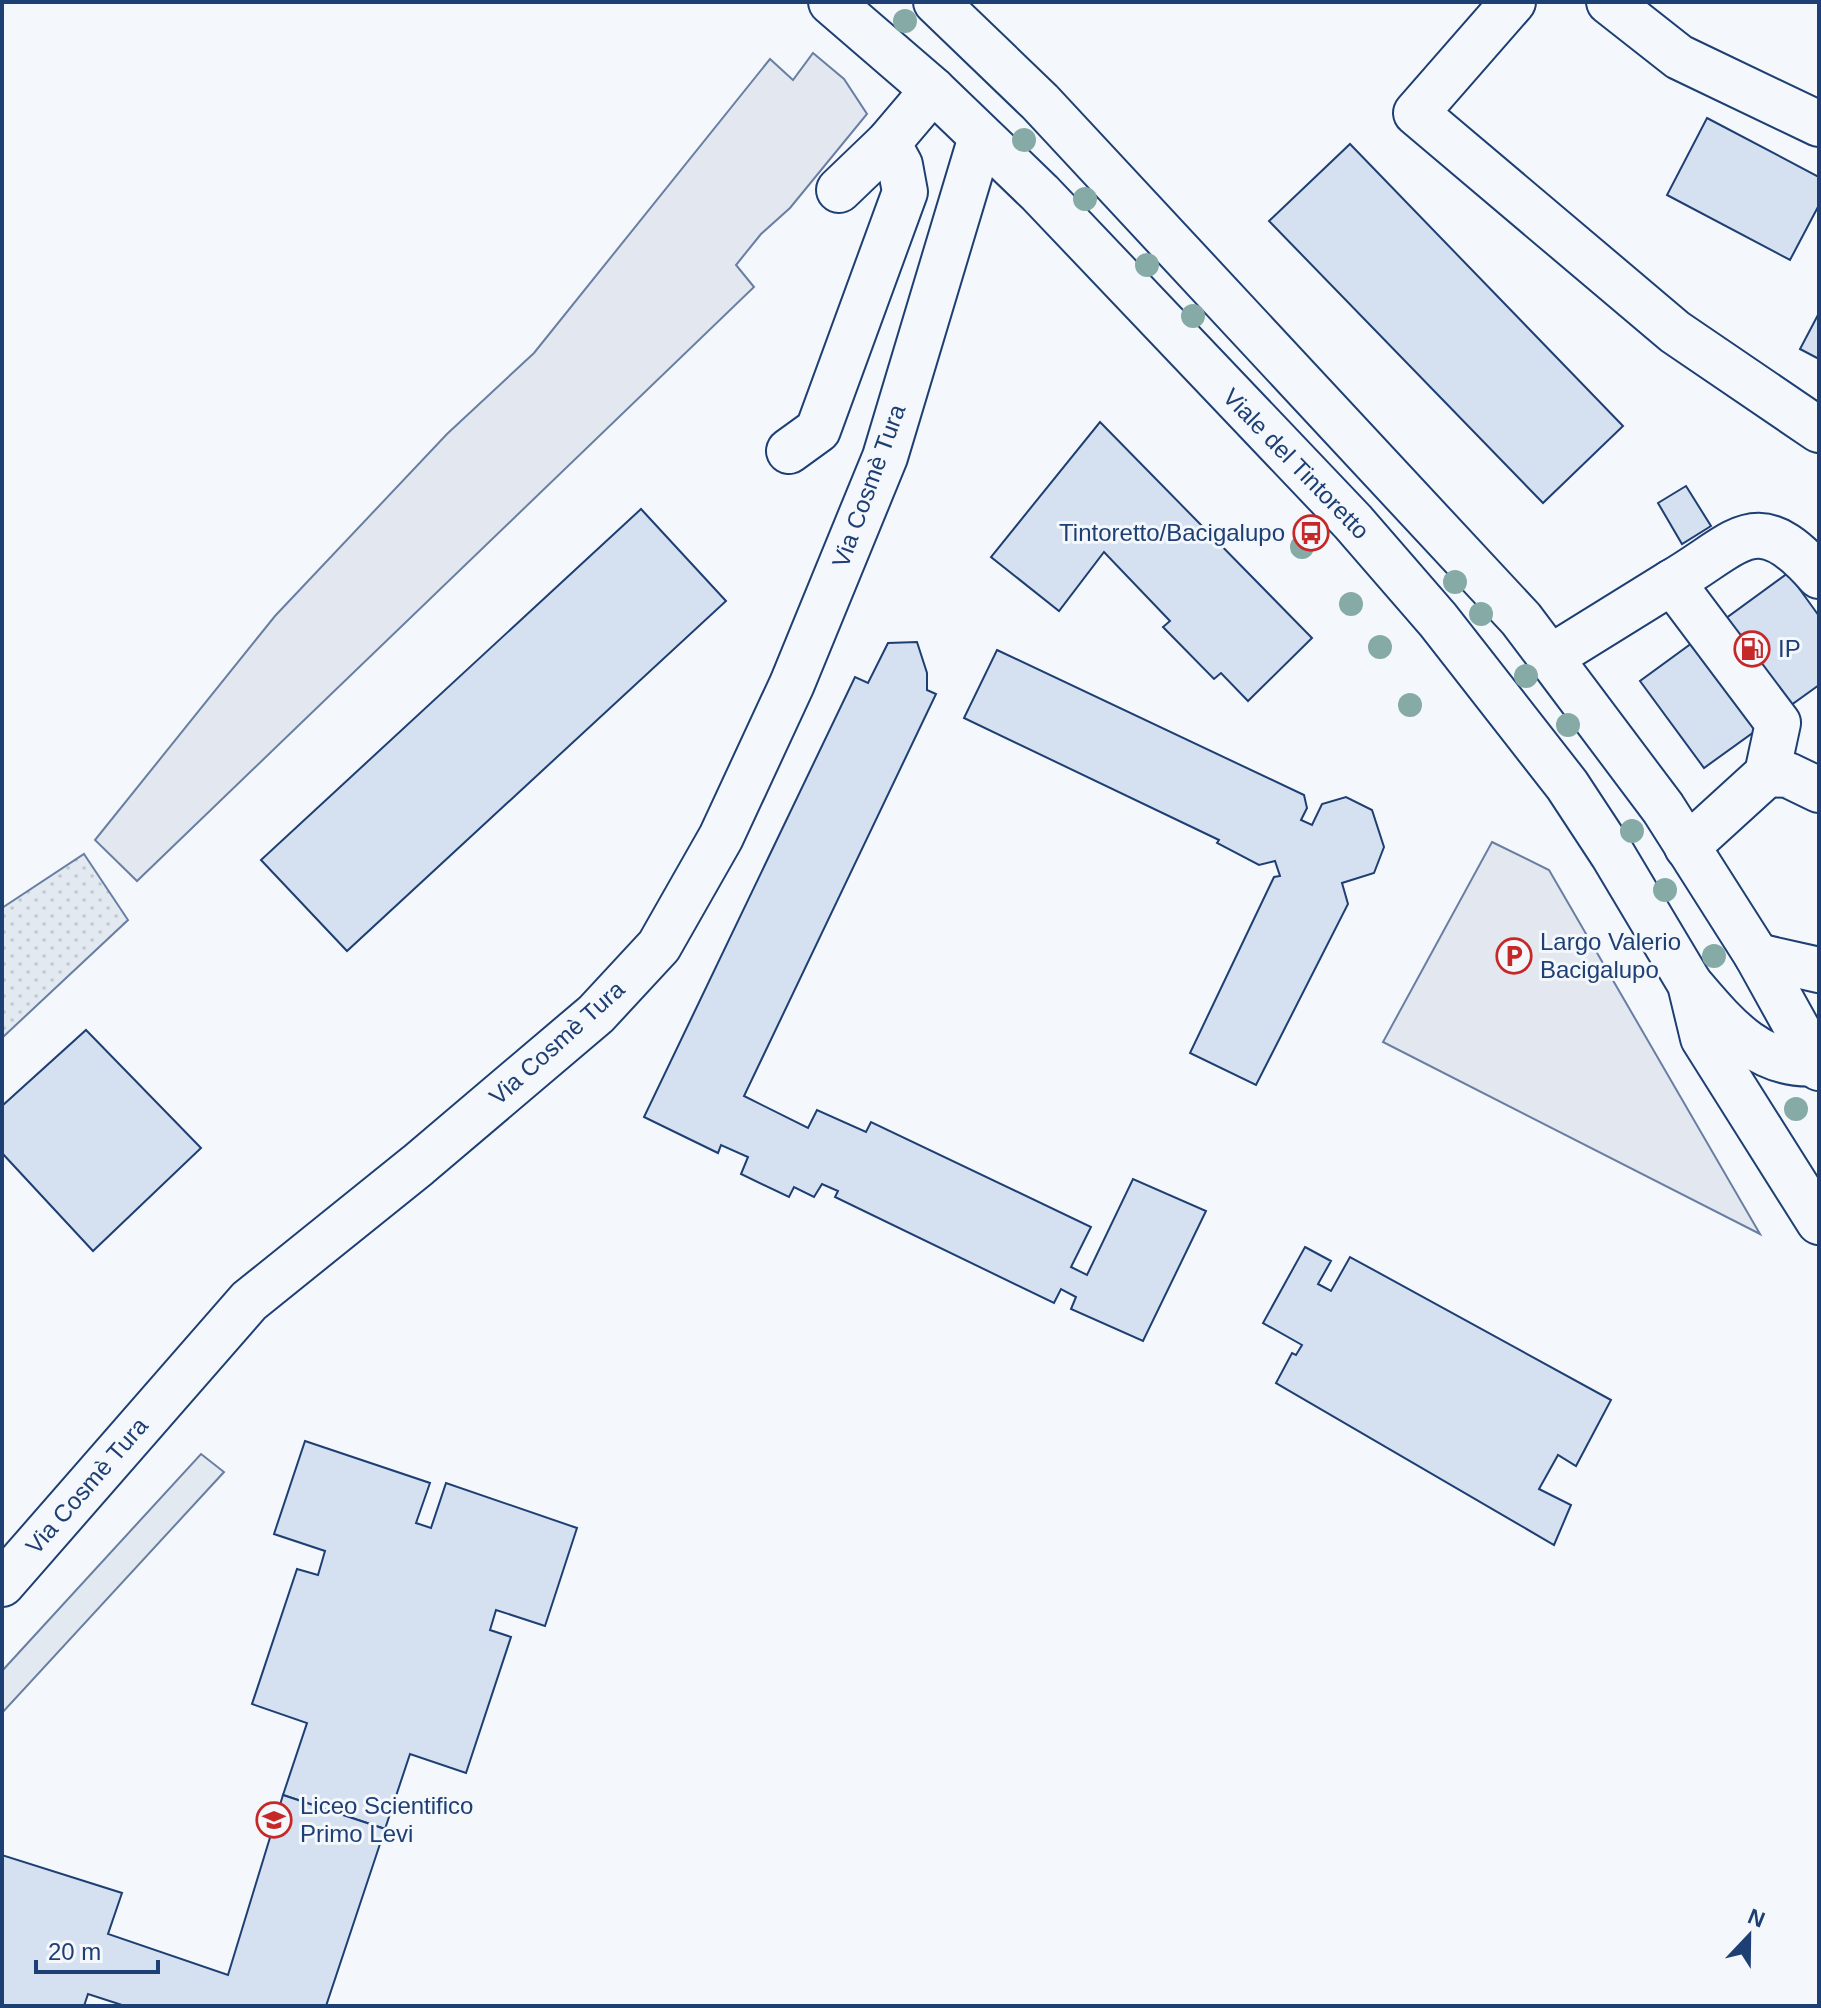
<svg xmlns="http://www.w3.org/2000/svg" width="1821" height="2008" font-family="Helvetica,sans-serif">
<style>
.grass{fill:url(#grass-dots);stroke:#687fa3;stroke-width:2}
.park{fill:#e3e9f0;stroke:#687fa3;stroke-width:2}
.parking{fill:#e3e8f0;stroke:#687fa3;stroke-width:2}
.building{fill:#d5e0f0;stroke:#1d3f73;stroke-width:2}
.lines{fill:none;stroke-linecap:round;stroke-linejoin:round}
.minor-casing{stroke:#1d3f73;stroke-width:48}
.major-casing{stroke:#1d3f73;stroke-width:48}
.minor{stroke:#f4f7fb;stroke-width:44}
.major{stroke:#f4f7fb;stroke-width:44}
.tree{fill:#86aba6}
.labels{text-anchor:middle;stroke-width:6;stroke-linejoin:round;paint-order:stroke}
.street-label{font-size:24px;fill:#1d3f73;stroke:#f4f7fb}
.poi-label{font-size:24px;fill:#1d3f73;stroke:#f4f7fb;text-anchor:start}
</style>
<defs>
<pattern id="grass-dots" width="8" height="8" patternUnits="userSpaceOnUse" patternTransform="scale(2)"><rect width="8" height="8" fill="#e3e9f0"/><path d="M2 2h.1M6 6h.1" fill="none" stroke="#c2c9d1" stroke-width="1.8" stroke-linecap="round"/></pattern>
</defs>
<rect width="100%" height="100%" fill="#f4f7fb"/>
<!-- grass -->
<path class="grass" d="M84 854 128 920 2 1038V908Z"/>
<!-- park -->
<path class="park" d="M201 1454 224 1472 2 1713V1671Z"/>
<!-- parking -->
<g class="parking">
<path d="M813 53 844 79 867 114 790 208 761 234 736 265 754 287 137 881 95 840 275 616 447 434 534 353 770 59 793 80Z"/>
<path d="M1492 842 1549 870 1760 1234 1383 1042Z"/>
</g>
<!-- building -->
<g class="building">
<path d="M1707 118 1819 177V205L1790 260 1667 195Z"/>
<path d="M1350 144 1623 426 1543 503 1269 221Z"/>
<path d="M1819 313V359L1800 349Z"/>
<path d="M1100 422 1312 638 1248 701 1221 673 1214 679 1163 627 1170 621 1104 552 1059 611 991 557Z"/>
<path d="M1686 486 1711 526 1682 544 1658 503Z"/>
<path d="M641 509 726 601 347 951 261 860Z"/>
<path d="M1788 573 1819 616V685L1704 768 1640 681Z"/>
<path d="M917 642 927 673V690L936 694 744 1096 808 1128 817 1110 866 1132 871 1122 1091 1227 1071 1267 1087 1275 1133 1179 1206 1211 1143 1341 1071 1309 1076 1297 1061 1289 1054 1303 835 1197 838 1191 822 1184 814 1197 794 1187 789 1197 741 1174 748 1157 721 1145 718 1153 644 1117 855 677 868 683 888 643Z"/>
<path d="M997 650 1304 795 1307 808 1301 820 1312 825 1322 804 1346 797 1372 810 1384 847 1374 873 1342 883 1348 904 1256 1085 1190 1053 1274 877 1280 876 1275 861 1259 865 1217 843 1219 840 964 718Z"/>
<path d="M86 1030 201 1148 93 1251 2 1153V1106Z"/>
<path d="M1305 1247 1331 1261 1318 1284 1331 1291 1350 1257 1611 1400 1576 1466 1558 1455 1539 1489 1571 1505 1554 1545 1276 1383 1292 1353 1296 1355 1302 1345 1263 1323Z"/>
<path d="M305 1441 430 1483 416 1523 431 1528 446 1483 577 1528 545 1626 496 1610 490 1630 511 1637 466 1773 410 1754 385 1829 283 1795 307 1723 252 1704 297 1569 318 1575 325 1551 274 1534Z"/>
<path d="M283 1795 385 1829 326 2006H125L88 1994 84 2006H2V1855L122 1893 108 1934 228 1975Z"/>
</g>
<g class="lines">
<defs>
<g id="minor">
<path d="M1513 2 1416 113 1675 332 1819 430"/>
<path d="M1609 2 1679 57 1819 124"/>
<path d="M839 190 888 143 933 90"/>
<path d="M789 451 818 430 905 192 900 165 888 143"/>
<path d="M1672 582C1739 543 1756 504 1819 576"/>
<path d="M1551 657 1672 582 1778 723 1767 774 1687 847"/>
<path d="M1767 774 1788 775 1819 790"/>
<path d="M1757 956 1819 970"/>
<path d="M1690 984C1725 1025 1760 1069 1819 1063"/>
<path d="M2 1584 249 1301 418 1165 596 1014 659 946 721 837 792 684 885 457 981 137"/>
</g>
<g id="major">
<path d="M831 2 933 90 1040 193 1353 522 1438 620 1567 785 1613 855 1690 984 1703 1038 1819 1222"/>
<path d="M936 2 1040 102 1521 619 1663 808 1757 956 1819 1068"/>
</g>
</defs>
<!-- minor casing -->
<use href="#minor" class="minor-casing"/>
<!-- major casing -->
<use href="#major" class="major-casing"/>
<!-- minor -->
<use href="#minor" class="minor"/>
<!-- major -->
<use href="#major" class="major"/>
</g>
<!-- trees -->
<g class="tree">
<circle cx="905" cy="21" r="12"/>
<circle cx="1024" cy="140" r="12"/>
<circle cx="1085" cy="199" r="12"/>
<circle cx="1147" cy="265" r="12"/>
<circle cx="1193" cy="316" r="12"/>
<circle cx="1302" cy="547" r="12"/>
<circle cx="1455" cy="582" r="12"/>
<circle cx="1351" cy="604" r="12"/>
<circle cx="1481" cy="614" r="12"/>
<circle cx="1380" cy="647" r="12"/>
<circle cx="1526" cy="676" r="12"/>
<circle cx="1410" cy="705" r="12"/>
<circle cx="1568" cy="725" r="12"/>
<circle cx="1632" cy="831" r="12"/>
<circle cx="1665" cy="890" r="12"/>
<circle cx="1714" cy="956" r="12"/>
<circle cx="1796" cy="1109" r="12"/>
</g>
<!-- icons -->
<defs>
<symbol id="bus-ring" viewBox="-11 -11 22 22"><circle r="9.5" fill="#f4f7fb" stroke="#c62828" stroke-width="1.5"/><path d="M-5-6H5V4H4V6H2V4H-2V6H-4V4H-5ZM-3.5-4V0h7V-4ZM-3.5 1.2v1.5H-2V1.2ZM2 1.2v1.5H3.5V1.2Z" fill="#c62828"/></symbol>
<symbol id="fuel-ring" viewBox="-11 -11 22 22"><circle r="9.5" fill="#f4f7fb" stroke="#c62828" stroke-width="1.5"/><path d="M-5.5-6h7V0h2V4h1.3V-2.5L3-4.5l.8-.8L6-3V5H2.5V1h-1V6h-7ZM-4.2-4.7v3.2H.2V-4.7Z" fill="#c62828"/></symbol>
<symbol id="parking-ring" viewBox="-11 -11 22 22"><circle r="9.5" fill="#f4f7fb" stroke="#c62828" stroke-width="1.5"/><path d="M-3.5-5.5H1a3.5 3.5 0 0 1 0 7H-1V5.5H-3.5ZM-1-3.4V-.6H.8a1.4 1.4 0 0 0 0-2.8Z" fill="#c62828"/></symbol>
<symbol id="school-ring" viewBox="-11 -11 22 22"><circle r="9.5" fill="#f4f7fb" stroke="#c62828" stroke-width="1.5"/><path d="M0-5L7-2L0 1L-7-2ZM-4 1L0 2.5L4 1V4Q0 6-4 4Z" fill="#c62828"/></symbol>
</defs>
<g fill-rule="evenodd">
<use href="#bus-ring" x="1291" y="513" width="40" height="40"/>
<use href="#fuel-ring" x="1732" y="629" width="40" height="40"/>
<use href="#parking-ring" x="1494" y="936" width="40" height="40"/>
<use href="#school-ring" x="254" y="1800" width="40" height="40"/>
</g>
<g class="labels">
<!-- street labels -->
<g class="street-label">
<text transform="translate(1296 464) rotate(46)" y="8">Viale del Tintoretto</text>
<text transform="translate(869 486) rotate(-70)" y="8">Via Cosmè Tura</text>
<text transform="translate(557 1043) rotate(-42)" y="8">Via Cosmè Tura</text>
<text transform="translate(87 1486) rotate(-49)" y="8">Via Cosmè Tura</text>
</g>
<!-- poi labels -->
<g class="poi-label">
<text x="1285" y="541" text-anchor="end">Tintoretto/Bacigalupo</text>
<text x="1778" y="657">IP</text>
<text x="1540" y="950">Largo Valerio<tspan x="1540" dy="28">Bacigalupo</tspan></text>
<text x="300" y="1814">Liceo Scientifico<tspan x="300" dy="28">Primo Levi</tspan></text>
</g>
</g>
<!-- border -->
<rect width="1821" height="2008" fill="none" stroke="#1d3f73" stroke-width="8"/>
<!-- north arrow -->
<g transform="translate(1749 1936) rotate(22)" stroke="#f4f7fb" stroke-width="6" paint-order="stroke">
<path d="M0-6L14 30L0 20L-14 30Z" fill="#1d3f73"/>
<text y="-12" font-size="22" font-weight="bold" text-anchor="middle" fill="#1d3f73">N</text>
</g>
<!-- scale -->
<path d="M36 1960v12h122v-12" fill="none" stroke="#1d3f73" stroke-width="4"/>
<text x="48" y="1960" font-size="24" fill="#1d3f73" stroke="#f4f7fb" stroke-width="6" paint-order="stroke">20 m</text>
</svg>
